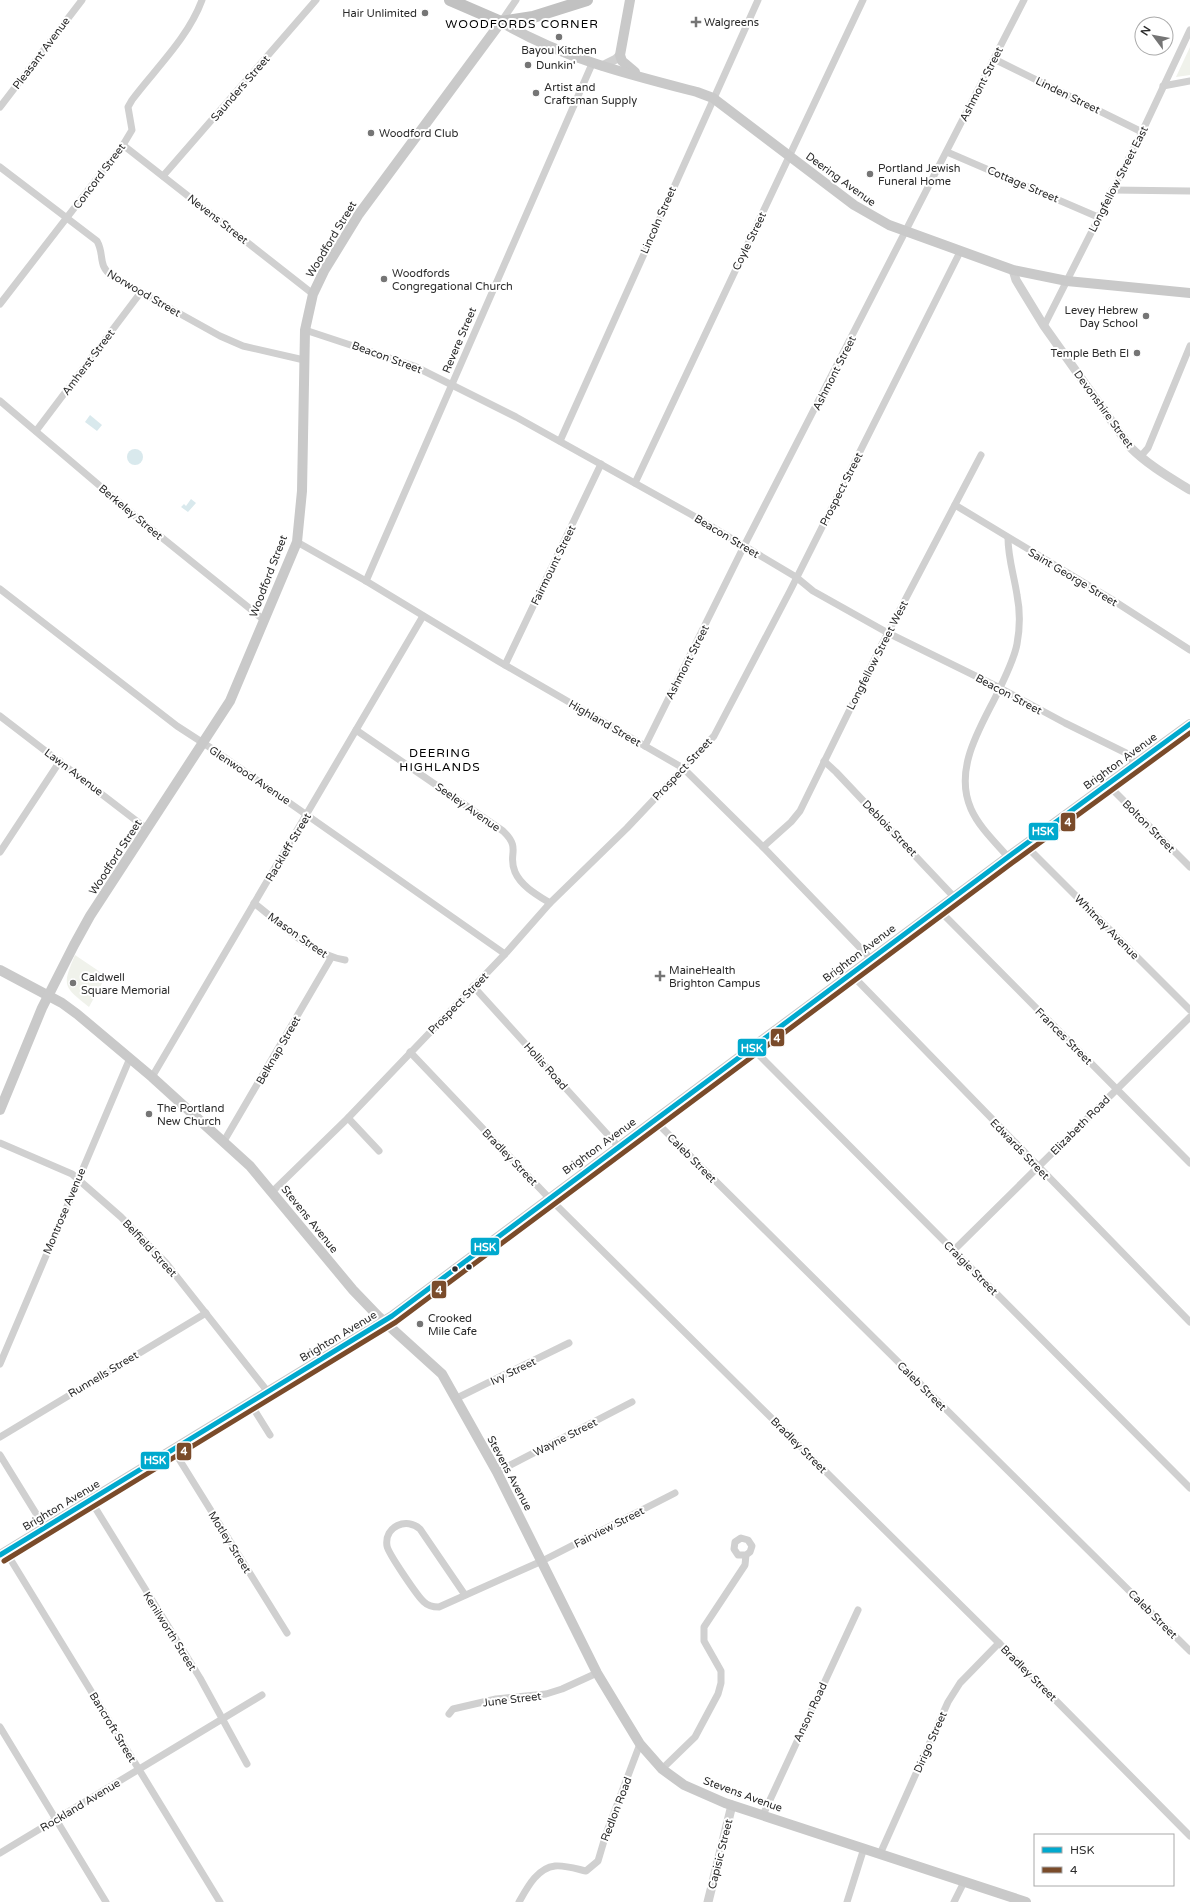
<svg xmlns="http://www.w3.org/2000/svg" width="1190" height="1902" font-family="'Varela Round',sans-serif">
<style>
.green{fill:#f0f2eb}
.water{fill:#d9e9ed}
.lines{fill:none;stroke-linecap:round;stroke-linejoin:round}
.minor{stroke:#d0d0d0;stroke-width:7}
.tertiary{stroke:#d0d0d0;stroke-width:9}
.secondary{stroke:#c9c9c9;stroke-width:10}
.trunk{stroke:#c1c1c1;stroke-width:12}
.bus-1-casing{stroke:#fff;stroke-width:8}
.bus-2-casing{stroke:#fff;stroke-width:8}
.bus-1{stroke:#00a9ce;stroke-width:5}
.bus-2{stroke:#7a4b2a;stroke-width:5}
.poi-dot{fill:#757575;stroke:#fff;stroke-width:1.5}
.bus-dot{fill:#2b2b2b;stroke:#fff;stroke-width:1.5}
.labels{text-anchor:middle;stroke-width:4;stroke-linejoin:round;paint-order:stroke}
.poi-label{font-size:11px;fill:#2b2b2b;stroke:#fff;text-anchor:start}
.street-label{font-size:11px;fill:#2b2b2b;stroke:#fff}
.neighbourhood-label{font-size:12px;letter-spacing:1px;fill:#000;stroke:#fff}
.line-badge{stroke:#fff;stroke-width:1.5}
.badge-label{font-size:11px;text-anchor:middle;font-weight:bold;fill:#fff}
</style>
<rect width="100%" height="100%" fill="#fff"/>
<!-- green -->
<g class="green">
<path d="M1190 47V75L1176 77Z"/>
<path d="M75 955 106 976 89 1007C63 986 62 986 75 955Z"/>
</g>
<!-- water -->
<g class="water">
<path d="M90 415 102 425 97 431 85 422Z"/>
<circle cx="135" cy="457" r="8"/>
<path d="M191 499 196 503 188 512 181 507 184 504 186 506Z"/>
</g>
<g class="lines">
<!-- minor -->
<g class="minor">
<path d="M501 22 516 0"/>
<path d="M994 59 1142 132"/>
<path d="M1163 86 1190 81"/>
<path d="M0 107 82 0"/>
<path d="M123 145 313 294"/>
<path d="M947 152 1098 217"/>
<path d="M0 167 97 241C105 255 97 265 112 276L220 336 243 346 304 360"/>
<path d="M163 176 316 0"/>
<path d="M1112 190 1190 191"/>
<path d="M0 304 123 145 132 130 128 107 132 100C156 68 188 38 202 0"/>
<path d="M1044 326 1142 132 1190 30"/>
<path d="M305 330 414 366 516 417 692 515 796 577 813 591 888 633 1000 688 1065 723 1126 753 1136 765"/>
<path d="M0 401 140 520 264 620"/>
<path d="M36 431 141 292"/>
<path d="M560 441 758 0"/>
<path d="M1140 457 1148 448 1190 346"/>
<path d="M635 483 863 0"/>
<path d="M955 505 1111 599 1190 650"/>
<path d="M297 542 366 581 498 661 683 768 763 847 871 959"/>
<path d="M366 581 592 64"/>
<path d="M0 589 177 726 214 750 505 954"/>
<path d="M505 665 601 464"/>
<path d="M0 716 147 829"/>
<path d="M356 730 503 831C522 849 507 854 515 872 521 886 537 895 550 903"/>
<path d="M645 746 744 546 1024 0"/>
<path d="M824 761 836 772 954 897"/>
<path d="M1108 785 1190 867"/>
<path d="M1025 845 1190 1010"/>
<path d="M763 847 791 822 800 811 882 644 981 455"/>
<path d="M0 852 60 761"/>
<path d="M1008 857C995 842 979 827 971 809 953 768 981 727 998 692 1005 677 1014 660 1017 644 1020 628 1020 610 1017 595 1014 575 1008 558 1008 538"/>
<path d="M254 903C280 923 312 955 345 960"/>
<path d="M938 909 1190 1163"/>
<path d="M851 974 1190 1322"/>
<path d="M473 986 618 1146"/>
<path d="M752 1048 1190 1488"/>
<path d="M410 1052 549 1198 999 1643 1190 1836"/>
<path d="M152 1077 423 616"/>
<path d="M348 1118 379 1151"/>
<path d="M655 1121 1190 1651"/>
<path d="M224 1141 331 958"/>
<path d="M0 1143 72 1174 121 1217 166 1263 268 1392"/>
<path d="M272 1192 348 1118 505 954 550 903 627 828 714 736 790 591 960 252"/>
<path d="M954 1250 1190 1017"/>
<path d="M0 1364 130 1058"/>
<path d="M457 1398 569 1343"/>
<path d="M250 1403 270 1435"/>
<path d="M0 1437 206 1313"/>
<path d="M174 1451 287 1633"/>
<path d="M0 1455 45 1528"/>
<path d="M497 1472 632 1402"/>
<path d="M91 1501 200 1678 247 1764"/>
<path d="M6 1552 220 1902"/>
<path d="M465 1595 420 1529C407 1517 384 1526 387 1546 388 1553 418 1597 424 1602 428 1606 433 1607 439 1607L542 1561 675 1493"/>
<path d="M449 1714 453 1709 496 1699 546 1694 562 1689 597 1673"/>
<path d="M0 1727 106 1902"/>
<path d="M662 1769 695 1737 718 1694 721 1683V1671L704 1641V1627L745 1565 746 1555 750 1552 752 1546 748 1540 741 1538 735 1542 734 1549 738 1555H746"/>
<path d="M763 1815 858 1610"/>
<path d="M0 1853 262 1695"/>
<path d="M880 1854 948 1702 960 1683 999 1643"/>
<path d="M519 1902C527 1888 537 1868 555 1866 565 1865 577 1869 586 1871L598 1861 606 1834 640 1744"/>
<path d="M847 1902 864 1848"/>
<path d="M954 1902 964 1882"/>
</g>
<!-- tertiary -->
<g class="tertiary">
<path d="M602 66 616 59 620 55"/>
<path d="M1013 270 1016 280 1044 326 1130 447C1148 465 1169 477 1190 490"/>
<path d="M708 1902 732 1805"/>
</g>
<!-- secondary -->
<g class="secondary">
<path d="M630 0 620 55 622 61 635 72"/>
<path d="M0 970 62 1003 77 1014 152 1077 250 1166 353 1290 378 1316 442 1374 497 1472 597 1673 626 1721 640 1744 662 1769 684 1785 725 1803 1026 1902"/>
<path d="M0 1110 42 1008 74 945 90 916 230 701 297 542 302 491 305 330 313 294 324 271 359 214 501 22C565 59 627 74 697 92L713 98 854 205 889 225 1013 270 1067 281 1190 293"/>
<path d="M0 1555 392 1316 1008 857 1190 724"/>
</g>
<!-- trunk -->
<path class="trunk" d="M450 0 501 22 533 17 587 0"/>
<defs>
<path id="bus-1" d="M0 1555 392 1316 1008 857 1190 724"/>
<path id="bus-2" d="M4 1561 396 1322 1012 863 1190 733"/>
</defs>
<!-- bus-1 casing -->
<use href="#bus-1" class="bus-1-casing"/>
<!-- bus-2 casing -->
<use href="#bus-2" class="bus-2-casing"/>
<!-- bus-1 -->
<use href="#bus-1" class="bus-1"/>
<!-- bus-2 -->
<use href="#bus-2" class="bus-2"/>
</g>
<!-- markers -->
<g class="poi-dot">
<circle cx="425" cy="13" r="4"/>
<path d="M694 16h4v4h4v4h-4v4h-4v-4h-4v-4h4z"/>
<circle cx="559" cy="37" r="4"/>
<circle cx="528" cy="65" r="4"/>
<circle cx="536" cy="93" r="4"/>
<circle cx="371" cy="133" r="4"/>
<circle cx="870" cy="174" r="4"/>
<circle cx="384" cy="279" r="4"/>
<circle cx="1146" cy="316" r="4"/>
<circle cx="1137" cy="353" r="4"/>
<path d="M658 970h4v4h4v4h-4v4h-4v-4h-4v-4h4z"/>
<circle cx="73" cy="983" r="4"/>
<circle cx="149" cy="1114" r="4"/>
<circle cx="420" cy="1324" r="4"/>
</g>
<g class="bus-dot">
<circle cx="469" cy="1267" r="3.5"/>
<circle cx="455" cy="1269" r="3.5"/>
</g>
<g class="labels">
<!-- poi labels -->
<g class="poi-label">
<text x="417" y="17" text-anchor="end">Hair Unlimited</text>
<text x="704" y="26">Walgreens</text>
<text x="559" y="54" text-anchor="middle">Bayou Kitchen</text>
<text x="536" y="69">Dunkin'</text>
<text x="544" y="91">Artist and<tspan x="544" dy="13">Craftsman Supply</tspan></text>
<text x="379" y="137">Woodford Club</text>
<text x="878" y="172">Portland Jewish<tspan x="878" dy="13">Funeral Home</tspan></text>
<text x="392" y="277">Woodfords<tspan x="392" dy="13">Congregational Church</tspan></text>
<text x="1138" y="314" text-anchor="end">Levey Hebrew<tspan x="1138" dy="13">Day School</tspan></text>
<text x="1129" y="357" text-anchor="end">Temple Beth El</text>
<text x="669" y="974">MaineHealth<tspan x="669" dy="13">Brighton Campus</tspan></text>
<text x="81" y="981">Caldwell<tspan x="81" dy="13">Square Memorial</tspan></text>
<text x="157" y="1112">The Portland<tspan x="157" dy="13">New Church</tspan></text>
<text x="428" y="1322">Crooked<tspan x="428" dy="13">Mile Cafe</tspan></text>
</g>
<!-- street labels -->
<g class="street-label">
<text transform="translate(41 53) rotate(-53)" y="4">Pleasant Avenue</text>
<text transform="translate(981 84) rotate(-63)" y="4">Ashmont Street</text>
<text transform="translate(240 88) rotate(-49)" y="4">Saunders Street</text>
<text transform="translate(1068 95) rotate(26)" y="4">Linden Street</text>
<text transform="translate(99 176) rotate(-53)" y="4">Concord Street</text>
<text transform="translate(841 179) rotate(36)" y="4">Deering Avenue</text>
<text transform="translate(1118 179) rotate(-63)" y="4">Longfellow Street East</text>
<text transform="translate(1023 184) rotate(23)" y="4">Cottage Street</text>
<text transform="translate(218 219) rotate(38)" y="4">Nevens Street</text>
<text transform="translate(658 220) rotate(-66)" y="4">Lincoln Street</text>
<text transform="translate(331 239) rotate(-59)" y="4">Woodford Street</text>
<text transform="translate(749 241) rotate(-64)" y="4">Coyle Street</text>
<text transform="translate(144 293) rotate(30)" y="4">Norwood Street</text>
<text transform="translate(459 340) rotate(-67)" y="4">Revere Street</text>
<text transform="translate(387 357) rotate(20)" y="4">Beacon Street</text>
<text transform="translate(88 362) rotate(-53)" y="4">Amherst Street</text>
<text transform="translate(834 373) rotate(-63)" y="4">Ashmont Street</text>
<text transform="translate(1104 409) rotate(54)" y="4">Devonshire Street</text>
<text transform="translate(841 489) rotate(-63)" y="4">Prospect Street</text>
<text transform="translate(131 512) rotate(40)" y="4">Berkeley Street</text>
<text transform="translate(727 536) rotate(31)" y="4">Beacon Street</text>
<text transform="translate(553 565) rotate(-64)" y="4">Fairmount Street</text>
<text transform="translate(268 576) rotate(-69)" y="4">Woodford Street</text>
<text transform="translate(1073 577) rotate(31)" y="4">Saint George Street</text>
<text transform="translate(877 655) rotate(-63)" y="4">Longfellow Street West</text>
<text transform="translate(687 662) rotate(-63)" y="4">Ashmont Street</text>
<text transform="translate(1009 694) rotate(28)" y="4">Beacon Street</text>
<text transform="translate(605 723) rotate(30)" y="4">Highland Street</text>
<text transform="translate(1120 761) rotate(-36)" y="4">Brighton Avenue</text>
<text transform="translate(682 769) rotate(-47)" y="4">Prospect Street</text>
<text transform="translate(74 772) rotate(37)" y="4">Lawn Avenue</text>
<text transform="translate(250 775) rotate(34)" y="4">Glenwood Avenue</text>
<text transform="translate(468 807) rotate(35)" y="4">Seeley Avenue</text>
<text transform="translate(1149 826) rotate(45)" y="4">Bolton Street</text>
<text transform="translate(890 828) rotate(46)" y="4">Deblois Street</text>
<text transform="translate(288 847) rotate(-59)" y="4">Rackleff Street</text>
<text transform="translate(115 857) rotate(-57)" y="4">Woodford Street</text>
<text transform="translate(1107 927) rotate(45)" y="4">Whitney Avenue</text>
<text transform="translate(298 935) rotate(35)" y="4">Mason Street</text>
<text transform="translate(859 953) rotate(-37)" y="4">Brighton Avenue</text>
<text transform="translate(458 1003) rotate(-46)" y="4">Prospect Street</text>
<text transform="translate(1064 1036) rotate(45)" y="4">Frances Street</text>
<text transform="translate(278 1050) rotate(-60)" y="4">Belknap Street</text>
<text transform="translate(546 1066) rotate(48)" y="4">Hollis Road</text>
<text transform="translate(1080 1125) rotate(-45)" y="4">Elizabeth Road</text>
<text transform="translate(599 1146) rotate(-36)" y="4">Brighton Avenue</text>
<text transform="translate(1020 1149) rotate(46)" y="4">Edwards Street</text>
<text transform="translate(510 1157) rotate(46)" y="4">Bradley Street</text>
<text transform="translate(692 1158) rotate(45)" y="4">Caleb Street</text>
<text transform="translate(64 1211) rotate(-67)" y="4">Montrose Avenue</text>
<text transform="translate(310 1219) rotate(51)" y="4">Stevens Avenue</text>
<text transform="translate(150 1248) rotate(47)" y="4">Belfield Street</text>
<text transform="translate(971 1268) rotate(45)" y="4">Craigie Street</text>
<text transform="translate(338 1336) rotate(-31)" y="4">Brighton Avenue</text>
<text transform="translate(513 1371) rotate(-26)" y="4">Ivy Street</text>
<text transform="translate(103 1374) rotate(-31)" y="4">Runnells Street</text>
<text transform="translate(922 1386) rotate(45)" y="4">Caleb Street</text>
<text transform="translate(565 1437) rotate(-27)" y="4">Wayne Street</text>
<text transform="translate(799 1445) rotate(45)" y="4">Bradley Street</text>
<text transform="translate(510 1473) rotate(62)" y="4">Stevens Avenue</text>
<text transform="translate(61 1505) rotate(-31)" y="4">Brighton Avenue</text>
<text transform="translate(609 1527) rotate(-27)" y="4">Fairview Street</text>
<text transform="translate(230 1542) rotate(58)" y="4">Motley Street</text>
<text transform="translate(1153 1614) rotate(45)" y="4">Caleb Street</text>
<text transform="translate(170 1631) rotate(58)" y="4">Kenilworth Street</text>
<text transform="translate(1029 1673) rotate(45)" y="4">Bradley Street</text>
<text transform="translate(512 1699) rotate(-7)" y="4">June Street</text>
<text transform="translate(810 1712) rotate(-65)" y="4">Anson Road</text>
<text transform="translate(113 1727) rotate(59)" y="4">Bancroft Street</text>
<text transform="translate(930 1742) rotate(-66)" y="4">Dirigo Street</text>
<text transform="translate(743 1794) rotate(20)" y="4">Stevens Avenue</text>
<text transform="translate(80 1805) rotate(-31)" y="4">Rockland Avenue</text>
<text transform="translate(616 1809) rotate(-69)" y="4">Redlon Road</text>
<text transform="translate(720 1854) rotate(-76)" y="4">Capisic Street</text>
</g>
<!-- neighbourhood labels -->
<g class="neighbourhood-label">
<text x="522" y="28">WOODFORDS CORNER</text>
<text x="440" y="757">DEERING<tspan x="440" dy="14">HIGHLANDS</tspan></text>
</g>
</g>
<g class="line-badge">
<rect x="1060" y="812" width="16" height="20" rx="4" fill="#7a4b2a"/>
<rect x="1028" y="822" width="31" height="19" rx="4" fill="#00a9ce"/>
<rect x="770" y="1028" width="15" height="19" rx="4" fill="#7a4b2a"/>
<rect x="737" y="1038" width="30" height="19" rx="4" fill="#00a9ce"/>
<rect x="470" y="1237" width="30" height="19" rx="4" fill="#00a9ce"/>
<rect x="431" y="1280" width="16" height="19" rx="4" fill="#7a4b2a"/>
<rect x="176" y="1442" width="16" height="19" rx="4" fill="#7a4b2a"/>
<rect x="140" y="1451" width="30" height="19" rx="4" fill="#00a9ce"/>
</g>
<g class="badge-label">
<text x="1068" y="826">4</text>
<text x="1043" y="835">HSK</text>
<text x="777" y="1042">4</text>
<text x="752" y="1052">HSK</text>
<text x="485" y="1251">HSK</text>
<text x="439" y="1294">4</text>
<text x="184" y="1455">4</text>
<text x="155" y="1464">HSK</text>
</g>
<!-- legend -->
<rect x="1034" y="1834" width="140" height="52" fill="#ffffff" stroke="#aaaaaa"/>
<rect x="1042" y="1847" width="20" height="6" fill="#00a9ce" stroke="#aaaaaa"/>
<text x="1070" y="1854" font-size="12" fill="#2b2b2b">HSK</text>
<rect x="1042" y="1867" width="20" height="6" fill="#7a4b2a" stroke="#aaaaaa"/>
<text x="1070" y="1874" font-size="12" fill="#2b2b2b">4</text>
<!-- north arrow -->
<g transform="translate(1154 36) rotate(302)"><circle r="19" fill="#ffffff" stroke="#aaaaaa"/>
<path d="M0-3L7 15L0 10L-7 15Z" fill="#757575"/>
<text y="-6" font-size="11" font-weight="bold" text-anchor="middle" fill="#2b2b2b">N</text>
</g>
</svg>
